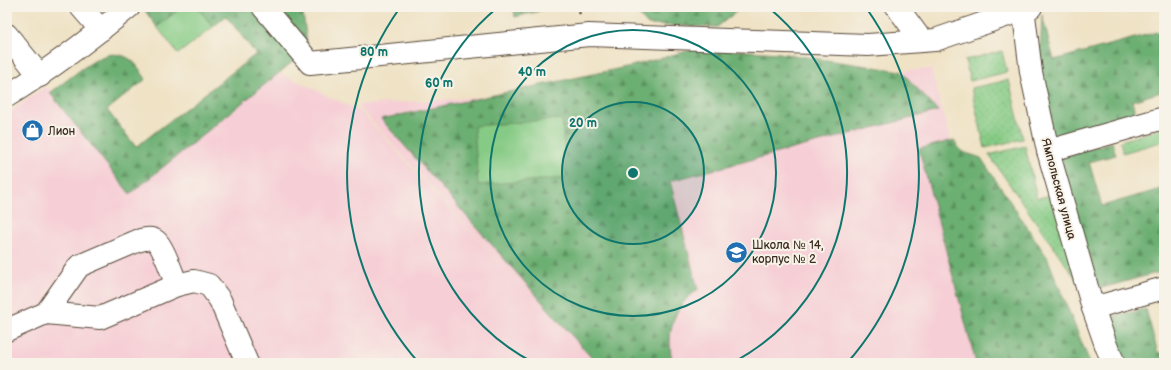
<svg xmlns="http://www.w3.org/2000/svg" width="1171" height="370" font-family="'Balsamiq Sans',sans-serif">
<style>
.built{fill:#f6cfd6}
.grass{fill:url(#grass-dots);stroke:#607a52}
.forest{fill:url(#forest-firs);stroke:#546c48}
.park{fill:#86cb85;stroke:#607a52}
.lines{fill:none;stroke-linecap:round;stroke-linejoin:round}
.minor-casing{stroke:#564637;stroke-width:24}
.path{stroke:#564637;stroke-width:2.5;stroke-dasharray:3 3;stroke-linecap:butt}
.minor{stroke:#fff;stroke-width:22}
.ring{fill:none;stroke:#0f766e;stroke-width:2}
.labels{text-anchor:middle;stroke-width:4;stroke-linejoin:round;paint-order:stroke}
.poi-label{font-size:12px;fill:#3b2a1e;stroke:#f7f3e8;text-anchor:start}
.street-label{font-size:12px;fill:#3b2a1e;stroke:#f7f3e8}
.centre{fill:#0f766e;stroke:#f7f3e8;stroke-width:2}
.ring-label{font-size:12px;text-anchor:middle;font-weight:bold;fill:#0f766e;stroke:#f7f3e8;stroke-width:4;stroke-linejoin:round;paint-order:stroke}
</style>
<defs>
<pattern id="grass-dots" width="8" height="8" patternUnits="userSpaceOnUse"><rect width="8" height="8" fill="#86cb85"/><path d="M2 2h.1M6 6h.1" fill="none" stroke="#75ae72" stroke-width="1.8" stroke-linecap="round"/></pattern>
<pattern id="forest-firs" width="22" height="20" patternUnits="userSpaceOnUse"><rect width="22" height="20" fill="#6caf72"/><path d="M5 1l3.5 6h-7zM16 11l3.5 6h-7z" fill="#5a8f5d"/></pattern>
</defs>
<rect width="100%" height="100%" fill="#f7f3e8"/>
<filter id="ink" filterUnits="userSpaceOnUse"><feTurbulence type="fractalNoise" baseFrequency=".025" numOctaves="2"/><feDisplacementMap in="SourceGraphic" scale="8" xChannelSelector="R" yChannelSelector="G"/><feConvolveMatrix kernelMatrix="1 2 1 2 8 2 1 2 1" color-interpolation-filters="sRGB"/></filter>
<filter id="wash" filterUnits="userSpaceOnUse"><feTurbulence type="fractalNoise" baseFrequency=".012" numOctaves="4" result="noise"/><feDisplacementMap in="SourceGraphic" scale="16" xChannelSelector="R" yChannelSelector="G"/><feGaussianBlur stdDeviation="0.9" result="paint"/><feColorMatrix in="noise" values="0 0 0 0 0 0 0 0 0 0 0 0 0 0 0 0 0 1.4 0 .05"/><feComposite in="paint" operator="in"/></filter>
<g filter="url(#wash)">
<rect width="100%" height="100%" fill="#efe2c5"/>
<!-- built -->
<path class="built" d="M263 65 360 111 562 331 357 105 931 69 1011 363H7V114L44 87 71 100 127 170Z"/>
<!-- grass -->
<g class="grass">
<path d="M1002 51 1007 72 970 81 965 60Z"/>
<path d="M1009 80 1023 139 985 148 971 88Z"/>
<path d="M1164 128V141L1123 153 1120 141Z"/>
<path d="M1025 146 1037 198 1056 194 1085 292 989 155Z"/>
</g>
<!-- forest -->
<g class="forest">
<path d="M144 7H182L157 27 143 8Z"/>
<path d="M197 7H252L295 60 130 194 50 93C64 83 88 62 104 56 111 53 121 54 128 58 136 62 141 72 146 79L107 110 136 147 256 54 226 16 213 27Z"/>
<path d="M274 7H302L308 49Z"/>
<path d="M514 7H549L536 12 515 17Z"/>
<path d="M642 7H742L717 27 648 25 636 12Z"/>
<path d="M1042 15 1054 60 1164 30V91L1132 101 1137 120 1054 145 1042 83 1040 54Z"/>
<path d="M699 48 779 53 901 71 938 111 670 181 698 290C673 305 665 335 673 363H596L381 119 631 66Z"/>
<path d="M954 140C963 156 966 152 981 158L1047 257 1090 363H976L919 149Z"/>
<path d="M1112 142 1116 155 1089 162 1102 206 1164 188V271L1098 289 1058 158Z"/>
<path d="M1146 309 1158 353 1164 352V363H1119L1108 317Z"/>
</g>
<!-- park -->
<g class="park">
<path d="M182 7H197L213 27 178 54 157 27Z"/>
<path d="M562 119 566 178 478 185 474 126Z"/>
</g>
</g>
<g filter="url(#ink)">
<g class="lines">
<defs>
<g id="minor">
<path d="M81 7 101 30"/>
<path d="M263 7 310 63 589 35 868 45 935 40 1031 7"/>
<path d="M897 7 922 41"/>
<path d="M1023 7 1031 72 1048 151 1093 308 1107 348 1114 363"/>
<path d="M7 35 40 76"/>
<path d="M7 96C50 70 90 39 129 7"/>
<path d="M1048 151 1164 118"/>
<path d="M1093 308 1164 288"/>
<path d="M46 313 79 266 137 241C143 239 151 237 156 241 163 246 173 276 177 285"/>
<path d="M7 330 46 313 100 318 177 285 194 281 209 285 220 300 247 363"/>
</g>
</defs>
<!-- minor casing -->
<use href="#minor" class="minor-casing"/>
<!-- path -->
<path class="path" d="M576 7 580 14"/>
<!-- minor -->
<use href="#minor" class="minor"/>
</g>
</g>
<!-- distance rings -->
<circle cx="633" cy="173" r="71" fill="#0f766e" fill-opacity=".12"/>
<g class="ring">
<circle cx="633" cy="173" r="71"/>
<circle cx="633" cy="173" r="143"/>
<path d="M534 363A214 214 0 0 1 497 8M769 8A214 214 0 0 1 732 363"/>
<path d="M419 363A286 286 0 0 1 399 9M867 9A286 286 0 0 1 847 363"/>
</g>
<!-- icons -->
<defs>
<symbol id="shop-disc" viewBox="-11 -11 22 22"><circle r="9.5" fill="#1f6fb2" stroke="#f7f3e8"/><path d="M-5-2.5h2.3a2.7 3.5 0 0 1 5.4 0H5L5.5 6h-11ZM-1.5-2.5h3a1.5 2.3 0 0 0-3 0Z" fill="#fff"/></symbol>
<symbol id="school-disc" viewBox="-11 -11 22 22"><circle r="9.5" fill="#1f6fb2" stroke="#f7f3e8"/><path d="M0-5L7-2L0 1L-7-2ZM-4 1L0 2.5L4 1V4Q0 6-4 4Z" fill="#fff"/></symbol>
</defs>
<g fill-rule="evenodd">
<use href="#shop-disc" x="20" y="118" width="25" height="25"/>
<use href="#school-disc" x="724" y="240" width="25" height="25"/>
</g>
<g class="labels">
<!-- poi labels -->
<g class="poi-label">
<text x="48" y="135">Лион</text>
<text x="752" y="249">Школа № 14,<tspan x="752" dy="14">корпус № 2</tspan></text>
</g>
<!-- street labels -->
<g class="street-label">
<text transform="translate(1059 189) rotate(75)" y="4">Ямпольская улица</text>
</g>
</g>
<circle cx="633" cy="173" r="6" class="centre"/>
<g class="ring-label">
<text x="374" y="56">80 m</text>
<text x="532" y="76">40 m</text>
<text x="439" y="87">60 m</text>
<text x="583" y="127">20 m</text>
</g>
<!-- margin -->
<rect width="1171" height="370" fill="none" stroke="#f7f3e8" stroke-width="24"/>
</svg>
